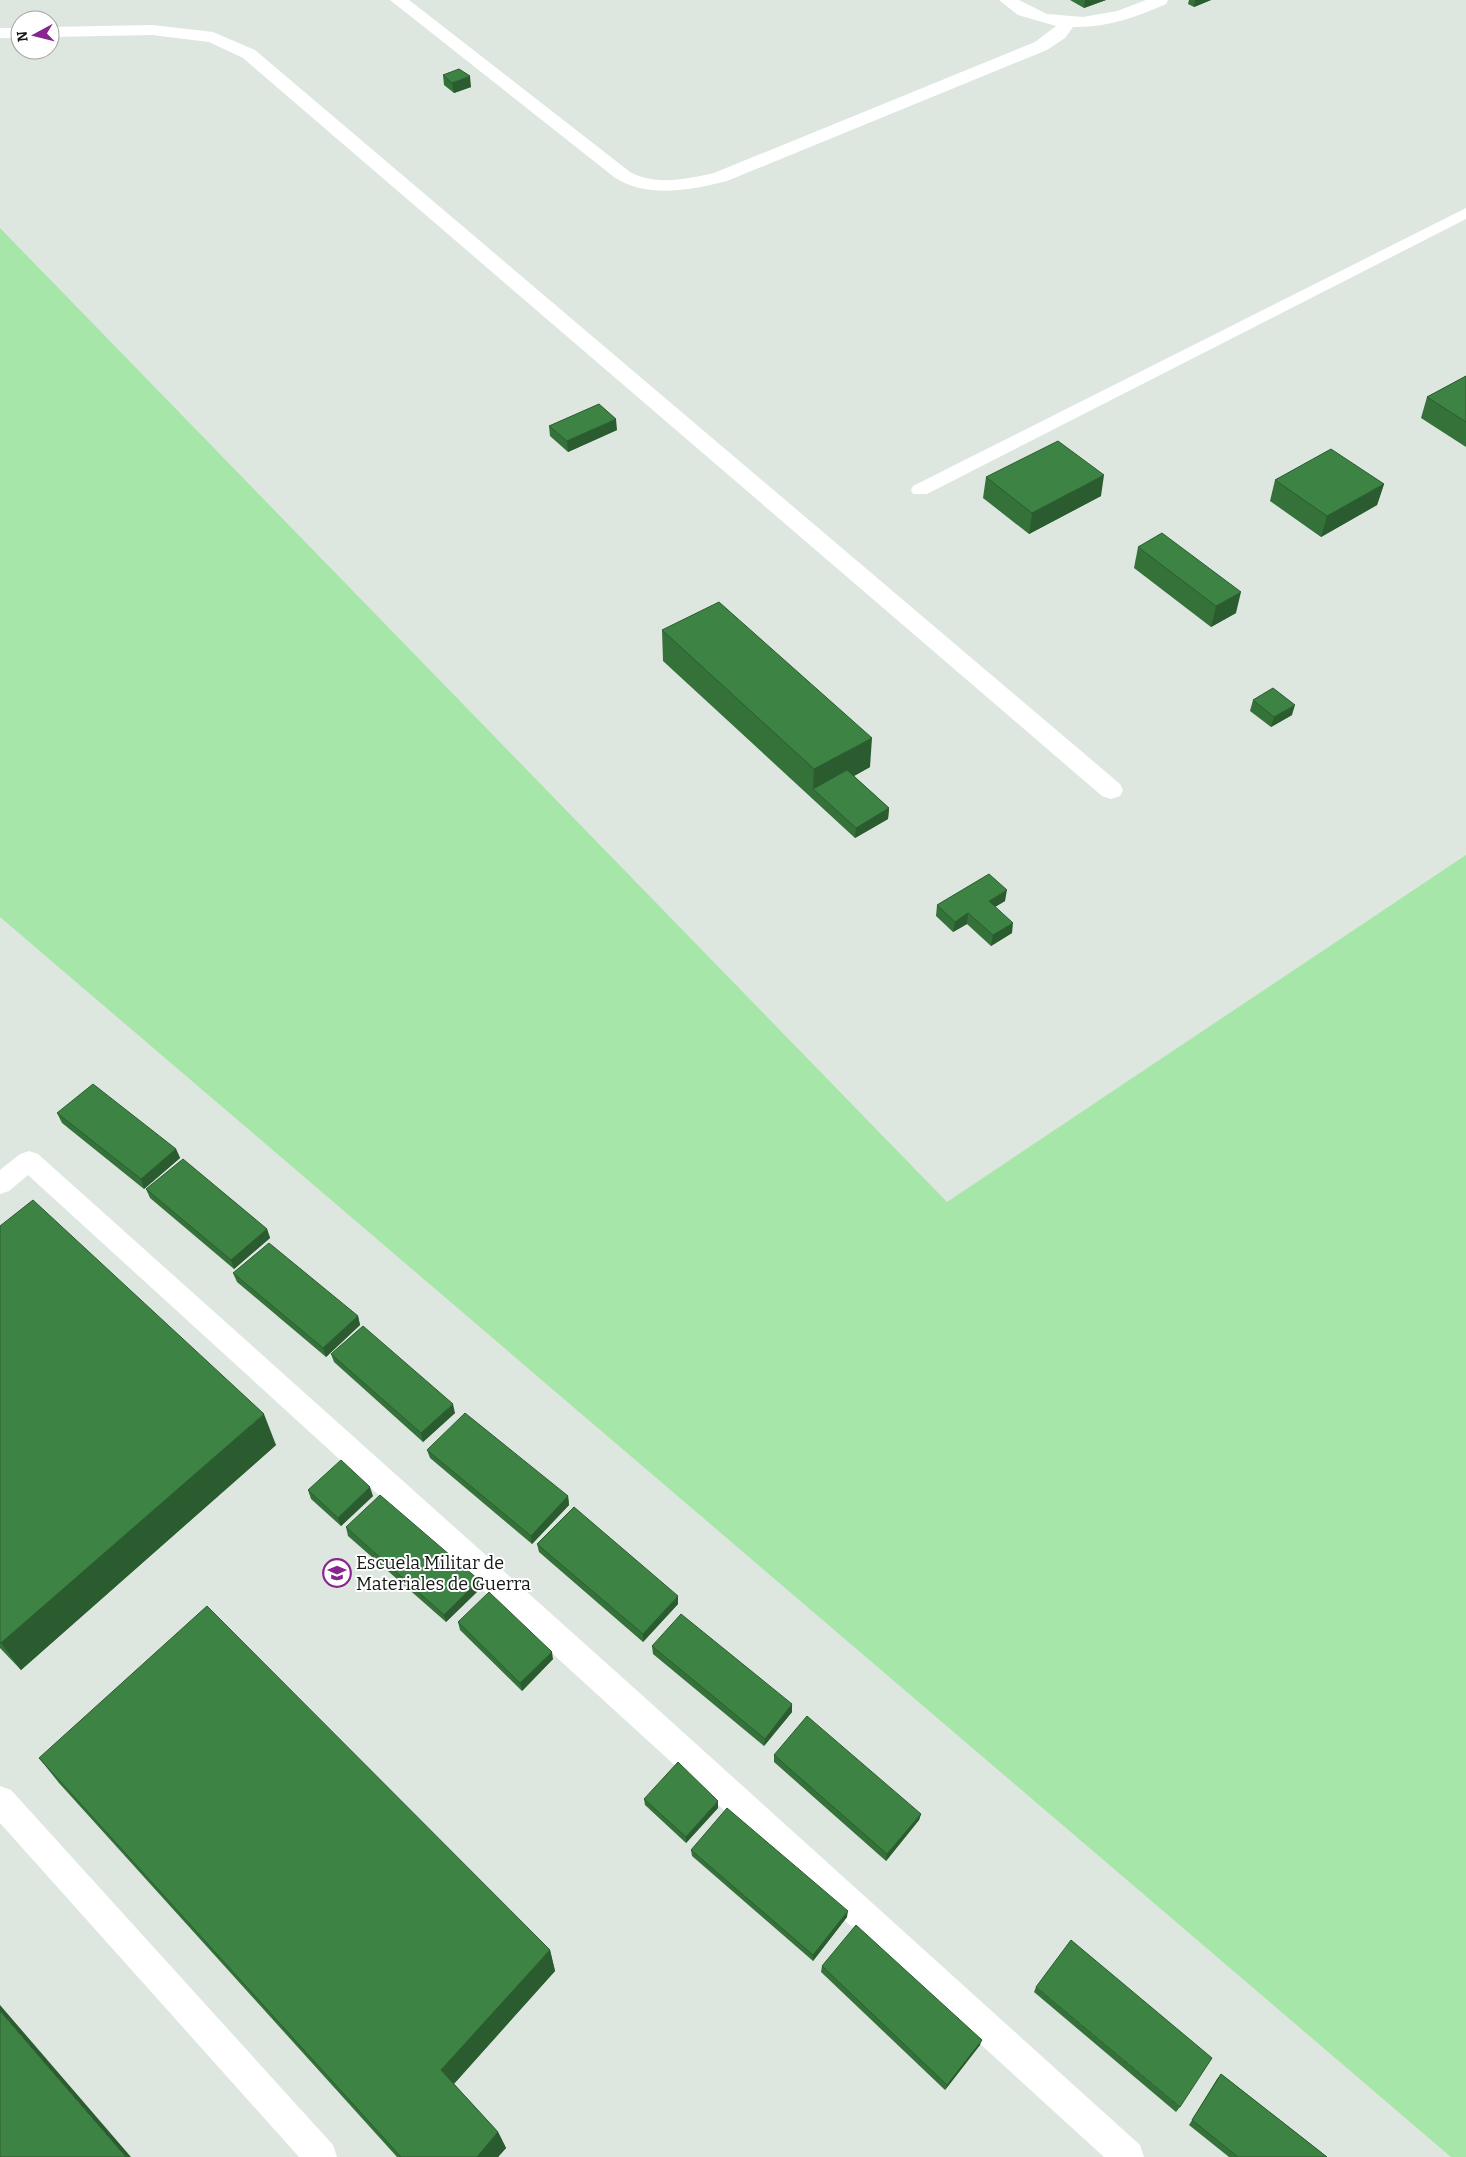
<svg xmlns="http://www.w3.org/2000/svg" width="1466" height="2157" font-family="Bitter,serif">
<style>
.green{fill:#a6e6a9}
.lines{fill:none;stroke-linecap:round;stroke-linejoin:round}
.service{fill:#fff;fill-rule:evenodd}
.minor{fill:#fff;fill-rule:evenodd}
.wall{fill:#34723a}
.shaded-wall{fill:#2b5c30}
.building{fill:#3d8444;stroke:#2b5c30}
.labels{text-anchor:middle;stroke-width:4;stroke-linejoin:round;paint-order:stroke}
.poi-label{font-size:18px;fill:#161916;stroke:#fff;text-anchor:start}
</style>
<rect width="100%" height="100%" fill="#dee7df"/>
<!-- green -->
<path class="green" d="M0 228 947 1202 1466 855V2157H1451L0 917Z"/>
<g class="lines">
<!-- service -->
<g class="service">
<path d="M1466 208V219L927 494H913L911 490 913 486Z"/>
<path d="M29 1151 38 1154 643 1696 1140 2145 1144 2157H1104L28 1175 9 1191 0 1194V1170L20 1154Z"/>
<path d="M0 1786 11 1790 333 2145 337 2157H299L0 1823Z"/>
</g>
<!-- minor -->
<g class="minor">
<path d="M390 0H409L630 172C655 186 688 179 714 173L1035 42 1056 26 1018 15 999 0H1019L1047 14 1083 17 1117 11 1146 0H1168L1166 4C1137 17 1106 28 1073 27L1065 38 1047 50 727 181C691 190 647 199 614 177Z"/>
<path d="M152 25 213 32 255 50 1120 784 1123 790 1120 796 1111 799 1102 796 243 58 209 42 152 35 50 37V27Z"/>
<rect x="0" y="28" width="20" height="10"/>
</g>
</g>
<!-- wall -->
<g class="wall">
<path d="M1070 0H1106L1084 8Z"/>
<path d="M1189 0H1211L1194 7 1188 4Z"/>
<path d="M443 75 471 87 454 93 444 85Z"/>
<path d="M1466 376V447L1421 418 1427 397Z"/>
<path d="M549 426 617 430 568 452 550 436Z"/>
<path d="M986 477 1101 496 1029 534 983 498Z"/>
<path d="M1275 480 1384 484 1377 505 1321 537 1270 501Z"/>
<path d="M1138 547 1236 613 1211 627 1134 568Z"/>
<path d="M662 630 870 767 854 776 889 808 888 819 855 838 663 661Z"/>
<path d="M1253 700 1292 715 1271 727 1250 711Z"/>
<path d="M1005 901 995 907 1012 933 991 946 967 924 953 932 936 916 937 905Z"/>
<path d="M57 1113 176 1149 180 1158 144 1189 62 1123Z"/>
<path d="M146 1189 267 1229 270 1238 234 1269 150 1198Z"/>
<path d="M0 1226 276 1445 21 1670 0 1648Z"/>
<path d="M233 1273 358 1316 360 1325 326 1357 237 1282Z"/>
<path d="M331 1354 455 1413 423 1442 334 1362Z"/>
<path d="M427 1450 568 1496 569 1505 532 1544 430 1458Z"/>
<path d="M308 1490 373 1496 341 1526 311 1499Z"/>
<path d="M346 1527 479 1580 481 1588 446 1622 348 1536Z"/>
<path d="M537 1544 678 1604 643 1642 539 1552Z"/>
<path d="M458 1622 553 1659 522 1691 460 1630Z"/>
<path d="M652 1646 792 1712 764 1746 653 1654Z"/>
<path d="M774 1755 921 1814 919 1820 886 1861 774 1762Z"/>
<path d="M39 1758 550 1950 555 1971 454 2084 498 2132 506 2148 498 2157H397L59 1783Z"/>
<path d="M644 1799 718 1808 686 1843 645 1805Z"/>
<path d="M691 1850 847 1917 813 1961 692 1856Z"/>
<path d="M822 1966 980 2045 945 2090 821 1972Z"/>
<path d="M1036 1987 1180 2107 1176 2112 1034 1992Z"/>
<path d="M1221 2074 1327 2157H1229L1189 2125 1217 2079Z"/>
</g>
<!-- shaded-wall -->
<g class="shaded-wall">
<path d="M1085 0H1106L1084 8Z"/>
<path d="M1195 0H1211L1194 7Z"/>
<path d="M470 76 471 87 454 93 452 83Z"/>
<path d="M616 419 617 430 568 452 567 441Z"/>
<path d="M1104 475 1101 496 1029 534 1032 513Z"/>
<path d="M1384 484 1377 505 1321 537 1327 516Z"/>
<path d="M1241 592 1236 613 1211 627 1216 606Z"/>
<path d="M1295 705 1292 715 1271 727 1274 717Z"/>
<path d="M872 738 870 767 820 795 813 789 814 769Z"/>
<path d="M889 808 888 819 855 838 856 828Z"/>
<path d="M1007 890 1005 901 988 911 989 901Z"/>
<path d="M968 913 967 924 953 932 955 922Z"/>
<path d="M1013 923 1012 933 991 946 993 935Z"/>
<path d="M176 1149 180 1158 144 1189 141 1179Z"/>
<path d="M267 1229 270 1238 234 1269 231 1260Z"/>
<path d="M358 1316 360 1325 326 1357 323 1348Z"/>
<path d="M453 1404 455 1413 423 1442 421 1433Z"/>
<path d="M264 1414 276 1445 21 1670 1 1643Z"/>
<path d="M370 1487 373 1496 341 1526 338 1518Z"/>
<path d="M568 1496 569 1505 532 1544 531 1536Z"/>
<path d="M479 1580 481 1588 446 1622 444 1615Z"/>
<path d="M678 1596V1604L643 1642V1634Z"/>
<path d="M552 1652 553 1659 522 1691 520 1683Z"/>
<path d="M792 1704V1712L764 1746 765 1739Z"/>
<path d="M718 1801V1808L686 1843V1837Z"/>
<path d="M921 1814 919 1820 886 1861 887 1854Z"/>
<path d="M848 1911 847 1917 813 1961V1955Z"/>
<path d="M550 1950 555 1971 450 2088 441 2070Z"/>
<path d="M0 2005 131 2157H126L0 2011Z"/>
<path d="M982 2040 980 2045 945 2090 947 2085Z"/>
<path d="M498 2132 506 2148 498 2157H477Z"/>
</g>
<!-- building -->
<g class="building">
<path d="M459 69 470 76 452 83 443 75Z"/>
<path d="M1466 376V422L1427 397Z"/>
<path d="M599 404 616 419 567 441 549 426Z"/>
<path d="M1058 441 1104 475 1032 513 986 477Z"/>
<path d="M1331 449 1384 484 1327 516 1275 480Z"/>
<path d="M1162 533 1241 592 1216 606 1138 547Z"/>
<path d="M719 602 872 738 814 769 662 630Z"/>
<path d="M1273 688 1295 705 1274 717 1253 700Z"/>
<path d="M847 770 889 808 856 828 813 789Z"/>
<path d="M989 874 1007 890 989 901 1013 923 993 935 968 913 955 922 937 905Z"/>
<path d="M93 1084 176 1149 141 1179 57 1113Z"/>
<path d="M183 1159 267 1229 231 1260 146 1189Z"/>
<path d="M33 1200 264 1414 1 1643 0 1642V1226Z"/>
<path d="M269 1243 358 1316 323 1348 233 1273Z"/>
<path d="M363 1326 453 1404 421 1433 331 1354Z"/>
<path d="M465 1413 568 1496 531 1536 427 1450Z"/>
<path d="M341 1460 370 1487 338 1518 308 1490Z"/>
<path d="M380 1495 479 1580 444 1615 346 1527Z"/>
<path d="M574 1507 678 1596 643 1634 537 1544Z"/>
<path d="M489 1592 552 1652 520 1683 458 1622Z"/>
<path d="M207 1606 550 1950 441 2070 498 2132 477 2157H401L39 1758Z"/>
<path d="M681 1614 792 1704 765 1739 652 1646Z"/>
<path d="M807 1716 921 1814 887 1854 774 1755Z"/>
<path d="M678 1762 718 1801 686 1837 644 1799Z"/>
<path d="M727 1808 848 1911 813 1955 691 1850Z"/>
<path d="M856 1925 982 2040 947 2085 822 1966Z"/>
<path d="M1071 1940 1212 2058 1180 2107 1036 1987Z"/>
<path d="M0 2011 126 2157H0Z"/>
<path d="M1221 2074 1327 2157H1238L1192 2120Z"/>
</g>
<!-- icons -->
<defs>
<symbol id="university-ring" viewBox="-11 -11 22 22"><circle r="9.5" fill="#fff" stroke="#88258e" stroke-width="1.5"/><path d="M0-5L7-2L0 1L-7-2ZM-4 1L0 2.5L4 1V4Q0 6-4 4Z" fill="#88258e"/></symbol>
</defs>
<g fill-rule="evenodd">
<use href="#university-ring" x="321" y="1557" width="32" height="32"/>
</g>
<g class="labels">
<!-- poi labels -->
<g class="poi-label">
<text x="356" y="1569">Escuela Militar de<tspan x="356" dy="21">Materiales de Guerra</tspan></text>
</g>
</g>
<!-- north arrow -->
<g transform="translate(35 35) rotate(263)"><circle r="24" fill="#ffffff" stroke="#a2a3a2"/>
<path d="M0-4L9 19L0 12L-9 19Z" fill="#88258e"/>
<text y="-8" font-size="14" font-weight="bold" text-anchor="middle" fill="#161916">N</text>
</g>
</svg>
